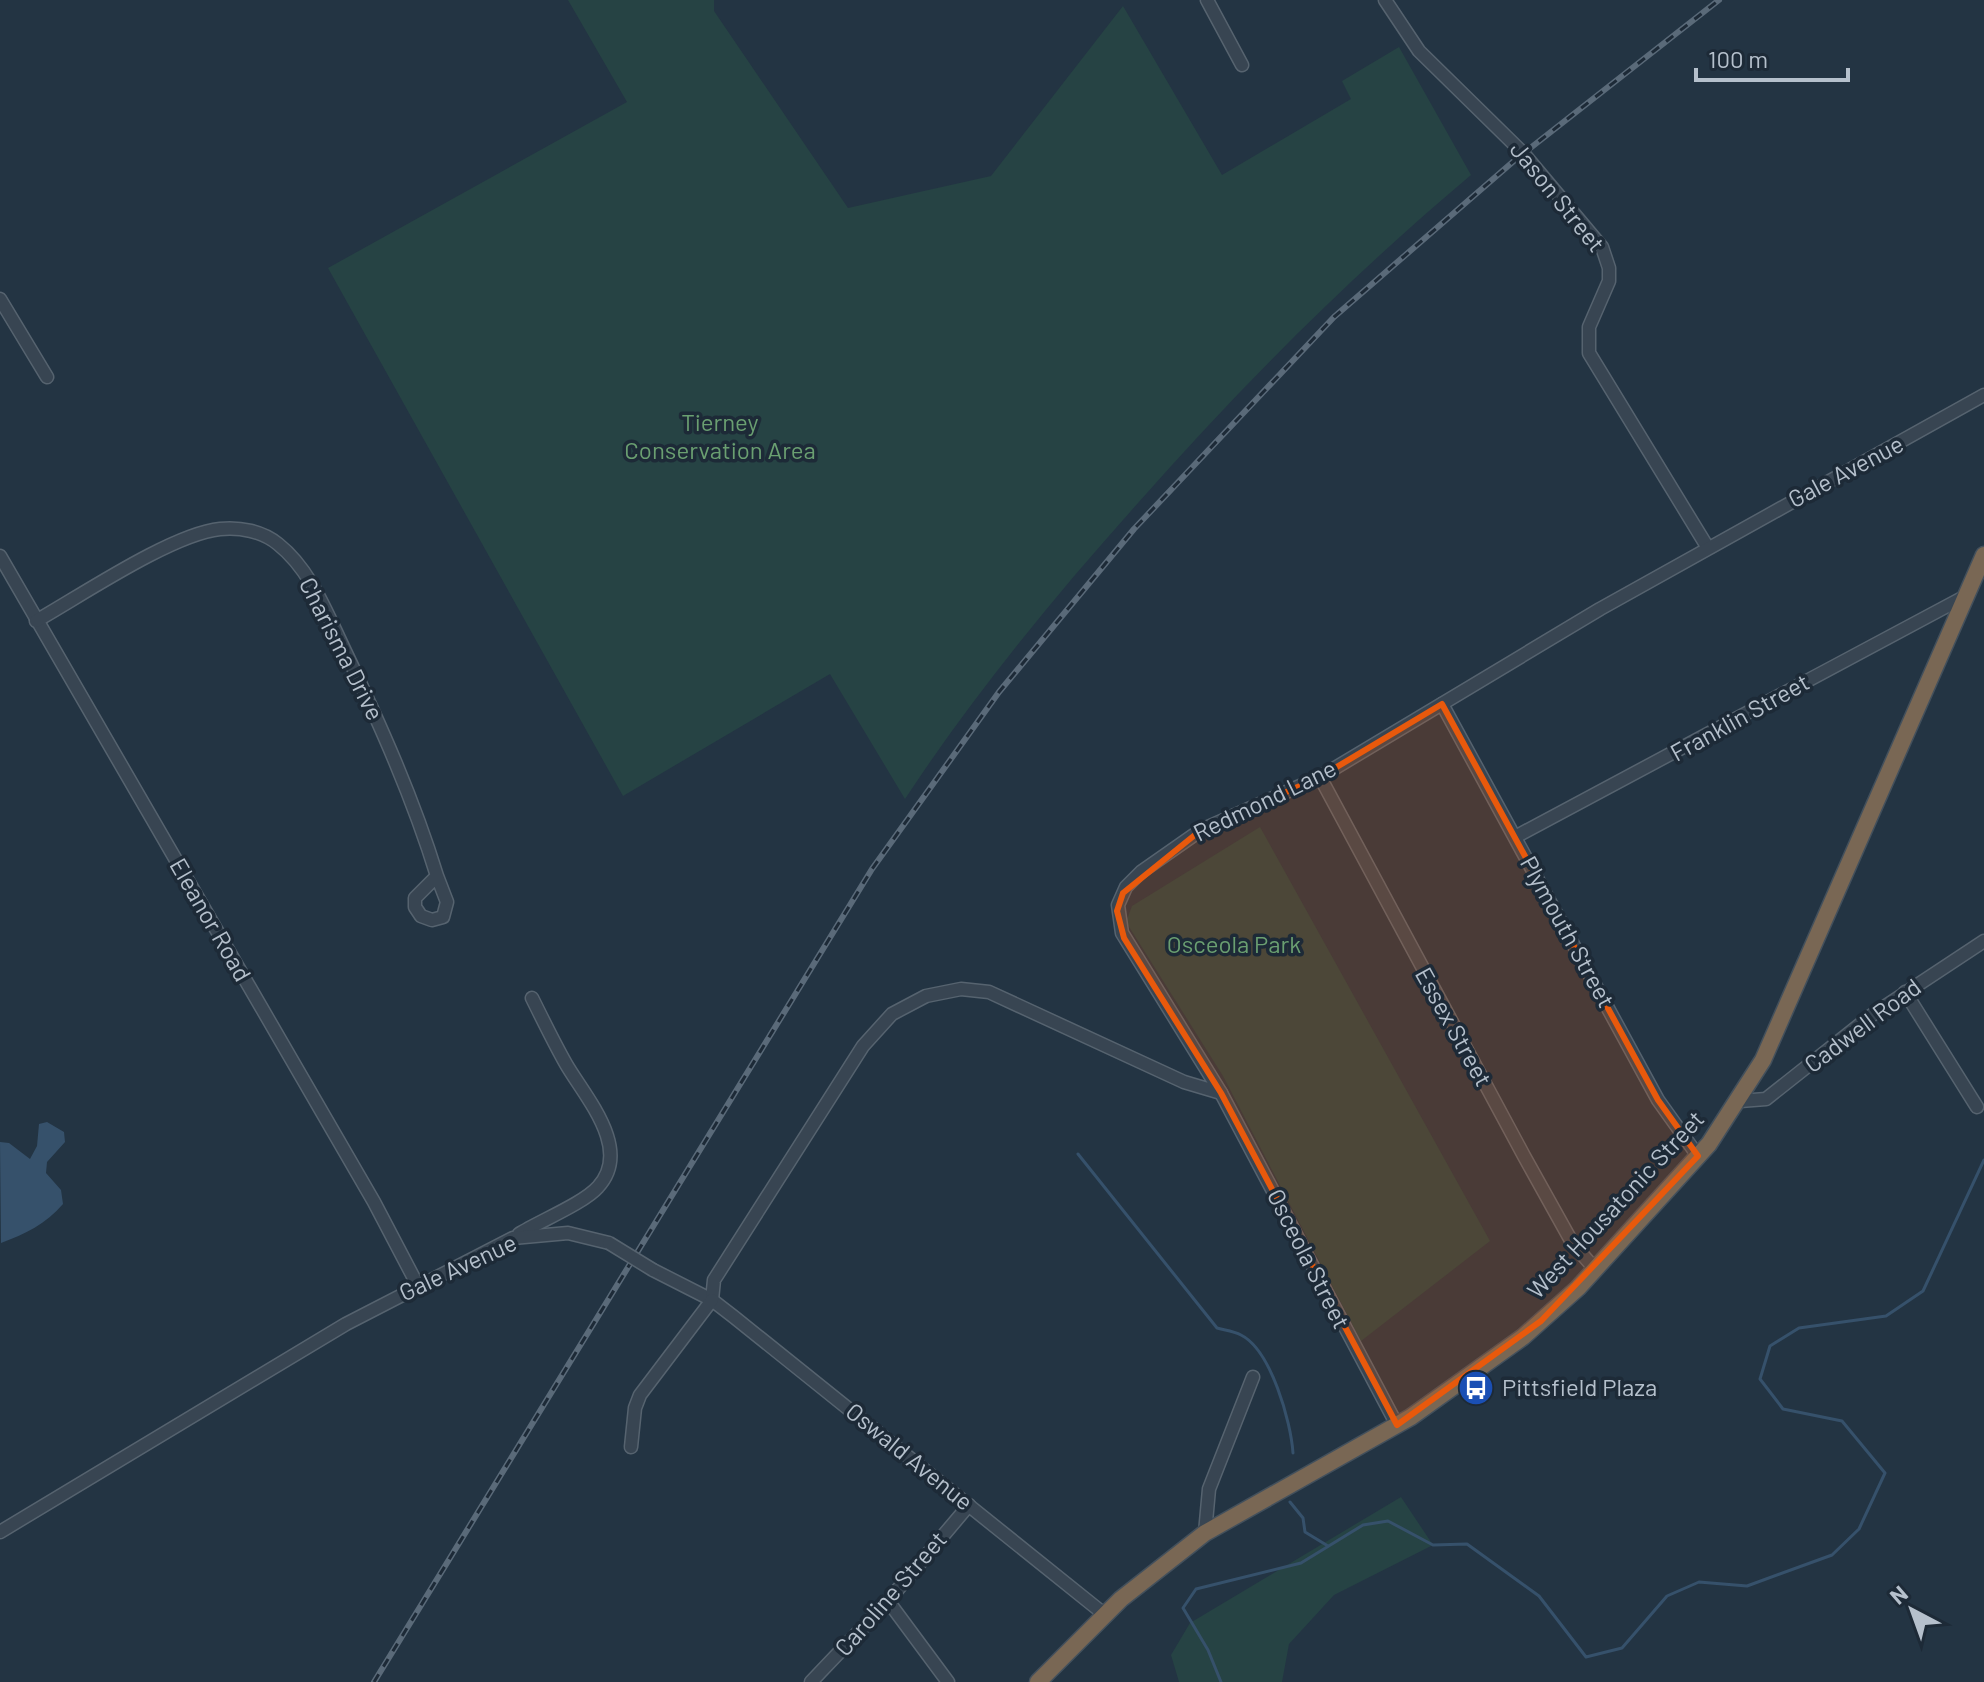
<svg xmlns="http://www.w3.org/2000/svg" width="1984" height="1682" font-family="Barlow,sans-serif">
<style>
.green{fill:#264344}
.water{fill:#36516b}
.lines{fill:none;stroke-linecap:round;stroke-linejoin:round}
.stream{stroke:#36516b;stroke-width:3}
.minor-casing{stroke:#56636f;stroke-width:15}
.highway-casing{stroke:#43505c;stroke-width:19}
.minor{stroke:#384552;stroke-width:12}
.highway{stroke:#796754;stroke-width:16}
.rail-casing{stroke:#5a6a79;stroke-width:6}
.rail{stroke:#1d2a37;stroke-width:3;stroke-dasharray:9;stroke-linecap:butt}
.minor-bridge-casing{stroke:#56636f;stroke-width:15;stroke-linecap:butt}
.minor-bridge{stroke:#384552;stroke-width:12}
.marked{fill:#e8590c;fill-opacity:0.2;stroke:#e8590c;stroke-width:6;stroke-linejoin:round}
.labels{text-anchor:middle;stroke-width:7;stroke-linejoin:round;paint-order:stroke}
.street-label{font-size:24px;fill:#b5c0cc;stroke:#1d2a37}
.park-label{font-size:24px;fill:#6a9f71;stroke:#1d2a37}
.poi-label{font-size:24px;fill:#b5c0cc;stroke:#1d2a37;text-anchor:start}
</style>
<rect width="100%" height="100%" fill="#233443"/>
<!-- green -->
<g class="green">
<path d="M568 0H714V11L848 208 991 176 1123 6 1222 175 1351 99 1342 81 1399 47 1471 175C1351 276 1242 385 1138 503 1054 597 974 694 905 799L830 674 623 796 328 268 627 102Z"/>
<path d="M1260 827 1490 1241 1361 1341 1223 1076 1126 922 1132 906Z"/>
<path d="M1401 1497 1433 1545 1334 1595 1289 1644 1282 1682H1179L1171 1655 1190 1623Z"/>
</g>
<!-- water -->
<path class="water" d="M47 1122 64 1132 65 1142 47 1162 46 1173 61 1190 63 1204C46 1224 25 1234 1 1243L0 1142 9 1143 30 1159 37 1146 39 1124Z"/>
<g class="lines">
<!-- stream -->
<g class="stream">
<path d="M1078 1154 1217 1328C1224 1330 1234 1331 1241 1335 1271 1350 1291 1422 1293 1453"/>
<path d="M1290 1502 1303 1518 1305 1532 1328 1546"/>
<path d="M1221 1682 1208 1650 1183 1608 1196 1589 1301 1563 1363 1525 1388 1521 1433 1545 1467 1544 1539 1596 1586 1657 1622 1648 1667 1596 1699 1582 1747 1586 1832 1555 1859 1529 1885 1473 1842 1421 1783 1409 1760 1379 1770 1346 1799 1328 1886 1316 1923 1291 1984 1160"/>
</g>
<defs>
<g id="minor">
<path d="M1207 0 1242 65"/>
<path d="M1385 0 1419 51 1524 154 1602 247 1609 268V281L1589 327V353L1708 548"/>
<path d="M0 299 47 377"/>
<path d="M0 556 374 1202 417 1284"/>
<path d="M36 621C82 595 172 534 220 529 240 527 262 531 278 544 311 570 327 614 345 651 380 724 413 798 437 876L415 898V907L421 916 432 920 443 917 447 902 437 876"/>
<path d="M1442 704 1658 1100 1698 1156"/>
<path d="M1320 777 1524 1156 1573 1244 1595 1269"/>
<path d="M1515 837 1964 597"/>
<path d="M1905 992 1977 1107"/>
<path d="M1221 1093 1397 1425"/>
<path d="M1740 1101 1766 1099 1872 1015 1984 941"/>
<path d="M519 1234C540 1221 584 1203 598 1187 633 1149 585 1097 566 1064 554 1043 543 1020 532 998"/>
<path d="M653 1270 712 1300 734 1317 1104 1614"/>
<path d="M712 1300 714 1280 863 1046 892 1014 926 996 961 989 989 992 1184 1082 1221 1093 1122 933 1118 905 1126 887 1141 872 1201 830 1320 777 1600 609 1984 395"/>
<path d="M631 1447 635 1408 640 1395 712 1300"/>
<path d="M0 1532 346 1324 513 1238 568 1233 609 1243"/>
<path d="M1205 1533 1209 1489 1253 1377"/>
<path d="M888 1601 948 1682"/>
<path d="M811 1682 888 1601 969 1505"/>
</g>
<path id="highway" d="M1038 1682 1121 1599 1205 1533 1411 1417 1523 1337 1578 1288 1709 1144 1763 1060 1984 555"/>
</defs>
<!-- minor casing -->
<use href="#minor" class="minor-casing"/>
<!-- highway casing -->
<use href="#highway" class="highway-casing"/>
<!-- minor -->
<use href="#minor" class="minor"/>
<!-- highway -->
<use href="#highway" class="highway"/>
<defs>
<path id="rail" d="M374 1682 872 869 999 692 1134 529 1334 317 1515 160 1719 0"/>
</defs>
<!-- rail casing -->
<use href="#rail" class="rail-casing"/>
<!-- rail -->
<use href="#rail" class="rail"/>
<defs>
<path id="minor-bridge" d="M609 1243 653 1270"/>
</defs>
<!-- minor-bridge casing -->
<use href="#minor-bridge" class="minor-bridge-casing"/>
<!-- minor-bridge -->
<use href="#minor-bridge" class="minor-bridge"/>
</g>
<!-- marked area -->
<path class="marked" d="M1442 704 1658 1100 1698 1156 1541 1321 1397 1425 1221 1093 1124 938 1117 911 1123 893 1201 830 1320 777Z"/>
<!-- icons -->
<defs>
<symbol id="bus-disc" viewBox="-11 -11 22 22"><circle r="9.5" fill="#1a4fb4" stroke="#1d2a37"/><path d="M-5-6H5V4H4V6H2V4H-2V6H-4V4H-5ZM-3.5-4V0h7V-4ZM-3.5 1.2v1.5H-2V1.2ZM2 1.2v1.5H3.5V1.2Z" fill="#fff"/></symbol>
</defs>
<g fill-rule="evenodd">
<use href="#bus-disc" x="1456" y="1368" width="40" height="40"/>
</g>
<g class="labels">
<!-- street labels -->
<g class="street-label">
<text transform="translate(1557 197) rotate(51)" y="8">Jason Street</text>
<text transform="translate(1846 472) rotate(-28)" y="8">Gale Avenue</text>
<text transform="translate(341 649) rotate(63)" y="8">Charisma Drive</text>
<text transform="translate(1740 718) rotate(-29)" y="8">Franklin Street</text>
<text transform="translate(1265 801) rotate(-26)" y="8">Redmond Lane</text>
<text transform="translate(210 920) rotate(60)" y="8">Eleanor Road</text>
<text transform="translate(1567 932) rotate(61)" y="8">Plymouth Street</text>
<text transform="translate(1863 1026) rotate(-37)" y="8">Cadwell Road</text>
<text transform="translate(1453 1027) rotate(61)" y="8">Essex Street</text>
<text transform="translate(1616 1205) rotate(-47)" y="8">West Housatonic Street</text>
<text transform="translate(1308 1259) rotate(63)" y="8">Osceola Street</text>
<text transform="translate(458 1268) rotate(-25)" y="8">Gale Avenue</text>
<text transform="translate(909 1457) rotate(39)" y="8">Oswald Avenue</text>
<text transform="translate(891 1594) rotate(-49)" y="8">Caroline Street</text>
</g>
<!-- park labels -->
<g class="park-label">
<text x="720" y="431">Tierney<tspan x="720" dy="28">Conservation Area</tspan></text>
<text x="1234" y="953">Osceola Park</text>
</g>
<!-- poi labels -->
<g class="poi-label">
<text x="1502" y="1396">Pittsfield Plaza</text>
</g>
</g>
<!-- north arrow -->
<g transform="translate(1912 1610) rotate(319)" stroke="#1d2a37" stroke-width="6" paint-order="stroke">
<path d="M0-6L14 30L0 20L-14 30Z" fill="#b5c0cc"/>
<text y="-12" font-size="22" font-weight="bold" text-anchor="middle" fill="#b5c0cc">N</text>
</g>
<!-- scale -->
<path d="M1696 68v12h152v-12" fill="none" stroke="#b5c0cc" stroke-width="4"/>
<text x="1708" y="68" font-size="24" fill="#b5c0cc" stroke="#1d2a37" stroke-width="6" paint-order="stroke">100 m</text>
</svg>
